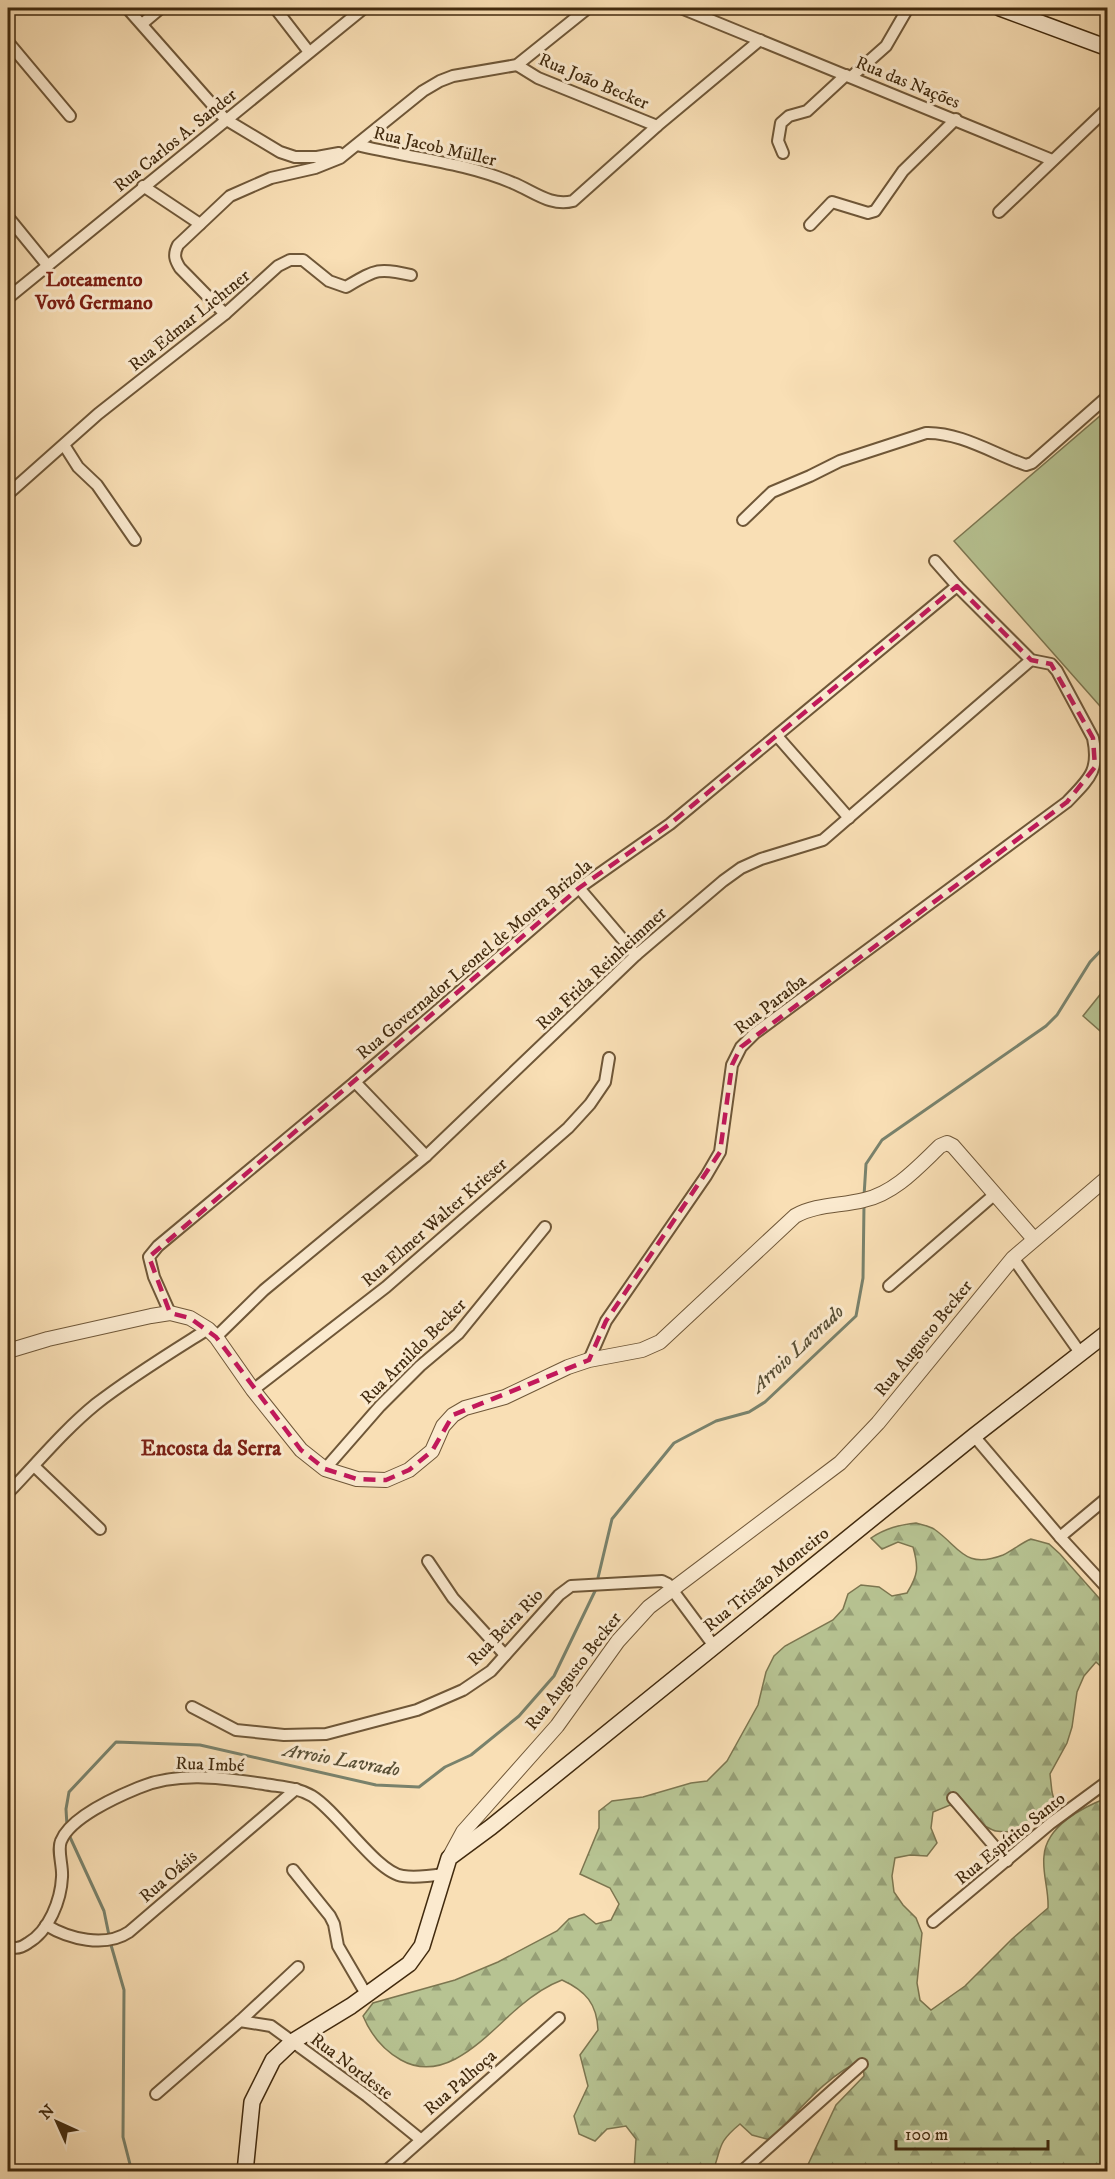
<svg xmlns="http://www.w3.org/2000/svg" width="1115" height="2179" font-family="'IM FELL DW Pica',serif">
<style>
.grass{fill:#b7c392;stroke:#7c7650;stroke-width:1.5}
.forest{fill:url(#forest-firs);stroke:#7c7650;stroke-width:1.5}
.lines{fill:none;stroke-linecap:round;stroke-linejoin:round}
.stream{stroke:#79826c;stroke-width:3}
.minor-casing{stroke:#6f5738;stroke-width:14}
.tertiary-casing{stroke:#6f5738;stroke-width:16}
.secondary-casing{stroke:#412a0e;stroke-width:18}
.minor{stroke:#fbeacf;stroke-width:10}
.tertiary{stroke:#fbeacf;stroke-width:14}
.secondary{stroke:#fbeacf;stroke-width:15}
.marked{fill:none;stroke:#c2185b;stroke-width:4.5;stroke-dasharray:12 8;stroke-linejoin:round}
.labels{text-anchor:middle;stroke-width:6;stroke-linejoin:round;paint-order:stroke}
.street-label{font-size:18px;fill:#412a0e;stroke:#fbeacf}
.neighbourhood-label{font-size:20px;font-weight:bold;fill:#7a1f14;stroke:#fbeacf}
.water-label{font-size:20px;font-style:italic;fill:#584f35;stroke:#fbeacf}
.quarter-label{font-size:21px;font-weight:bold;fill:#7a1f14;stroke:#fbeacf}
</style>
<defs>
<pattern id="forest-firs" width="22" height="20" patternUnits="userSpaceOnUse" patternTransform="scale(1.5)"><rect width="22" height="20" fill="#b7c392"/><path d="M5 1l3.5 6h-7zM16 11l3.5 6h-7z" fill="#969f76"/></pattern>
</defs>
<rect width="100%" height="100%" fill="#f9dfb5"/>
<filter id="stains"><feTurbulence type="fractalNoise" baseFrequency=".00333" numOctaves="4"/><feColorMatrix values="0 0 0 0 .2 0 0 0 0 .09 0 0 0 0 .02 0 0 0 .5 -.17"/></filter>
<radialGradient id="worn" r=".72"><stop offset=".6" stop-color="#630" stop-opacity="0"/><stop offset="1" stop-color="#630" stop-opacity=".3"/></radialGradient>
<!-- grass -->
<g class="grass">
<path d="M1107 410V714L954 541Z"/>
<path d="M1107 986V1037L1083 1016Z"/>
</g>
<!-- forest -->
<path class="forest" d="M916 1523C922 1525 929 1526 934 1529 960 1547 964 1570 1003 1555 1012 1551 1021 1543 1031 1539L1049 1544 1060 1554 1107 1607V1672L1096 1662 1084 1676 1077 1692 1072 1727 1067 1743 1050 1774 1052 1792 1056 1807C1042 1823 1018 1835 996 1831 988 1830 960 1810 950 1805L933 1812 931 1828 937 1843 927 1856 910 1855 895 1858 892 1876 894 1892 903 1905 916 1918 922 1933 917 1983 920 2000 931 2010 965 1986 1012 1939 1048 1908C1049 1890 1042 1873 1044 1856 1046 1826 1083 1807 1107 1798V2171H805L836 2105 864 2076 863 2060C827 2074 797 2113 770 2140L752 2135 740 2124C717 2143 722 2147 713 2171H634L636 2139 626 2126 607 2129 595 2141 579 2134 574 2116 588 2086 580 2055 598 2030C597 2004 586 1991 562 1980 546 1986 533 1995 519 2007 489 2032 447 2086 401 2060 383 2050 371 2035 363 2016L373 2003 455 1980 498 1962 557 1931 569 1919 584 1914 596 1924 611 1920 619 1904 610 1888 580 1874 599 1828V1811L612 1801 643 1797 691 1783 707 1781 727 1761 758 1705 766 1672 774 1656 785 1646 833 1620 843 1609 848 1594 861 1585 879 1587 892 1596 907 1593C918 1575 919 1568 913 1547L898 1542 882 1549 871 1538C886 1528 899 1525 916 1523Z"/>
<g class="lines">
<!-- stream -->
<g class="stream">
<path d="M864 1196 866 1164 882 1140 1046 1026 1057 1015 1090 962 1108 943"/>
<path d="M597 1582 612 1519 674 1443 716 1421 749 1412 765 1402 856 1316 863 1278 864 1205"/>
<path d="M67 1826 66 1809 69 1792 116 1742 200 1745 376 1785 419 1787 445 1767 471 1755 519 1716 554 1676 596 1589"/>
<path d="M69 1835 104 1911 111 1945 124 1990 123 2137 132 2172"/>
</g>
<defs>
<g id="minor">
<path d="M127 8 225 119 280 152 295 157H317L339 153"/>
<path d="M275 8 309 52"/>
<path d="M681 8 1052 160"/>
<path d="M142 24 161 8"/>
<path d="M8 42 70 116"/>
<path d="M517 65 538 78 657 126"/>
<path d="M851 77 886 46 908 8"/>
<path d="M357 145C409 158 464 162 513 183 533 191 551 207 573 201L657 126 760 40"/>
<path d="M783 153 778 141 781 123 789 116 807 111 846 75"/>
<path d="M143 186 200 224"/>
<path d="M999 212 1108 108"/>
<path d="M8 217 48 266"/>
<path d="M810 225 832 202 868 213 875 211 903 171 956 119"/>
<path d="M8 298 364 8"/>
<path d="M225 314 180 268C175 260 173 255 178 245L230 196 271 178 315 168 340 158 423 91 440 81 453 76 517 65 588 8"/>
<path d="M64 445 78 467 97 485 135 540"/>
<path d="M8 494 98 414 225 314 278 266 290 260H303L329 281 346 287C375 270 378 267 411 275"/>
<path d="M743 520 772 492 810 476 840 461 926 433C960 432 994 454 1026 465L1032 463 1108 396"/>
<path d="M777 736 849 818"/>
<path d="M579 888 636 955"/>
<path d="M355 1082 426 1156"/>
<path d="M1013 1258 1081 1354"/>
<path d="M889 1286 995 1194"/>
<path d="M170 1313 154 1277 149 1257 158 1246 355 1082 579 888 670 824 957 586"/>
<path d="M216 1337 264 1290 426 1156 636 955 723 881 741 868 761 859 823 840 1031 660"/>
<path d="M589 1360 606 1321 706 1176 720 1152 732 1065 741 1047 754 1034 1067 802C1089 779 1100 771 1093 738L1057 671 1051 664 1031 660 957 586 935 561"/>
<path d="M253 1390 386 1287 568 1128 590 1104 605 1082 609 1058"/>
<path d="M974 1436 1060 1537 1108 1589"/>
<path d="M34 1466 100 1529"/>
<path d="M325 1469 380 1406 420 1366 458 1334 545 1227"/>
<path d="M8 1493C37 1463 64 1430 96 1404 132 1376 170 1353 208 1329"/>
<path d="M1060 1537 1108 1497"/>
<path d="M428 1561 453 1598 505 1655"/>
<path d="M192 1707 236 1730 284 1735 326 1734 417 1710 463 1690 491 1671 559 1595 571 1586 662 1581 668 1584 714 1646"/>
<path d="M953 1798 1007 1861"/>
<path d="M293 1870 330 1916 334 1924 338 1946 366 1994"/>
<path d="M933 1922 1051 1823 1108 1781"/>
<path d="M46 1925C69 1939 105 1948 129 1932L296 1789"/>
<path d="M8 1945C15 1950 21 1948 28 1943 49 1931 61 1900 62 1877 63 1866 57 1850 61 1841 70 1818 116 1797 138 1788 178 1771 222 1778 264 1784 280 1787 297 1787 312 1796 338 1812 377 1873 403 1876 416 1878 430 1876 443 1874"/>
<path d="M240 2021 298 1967"/>
<path d="M156 2094 240 2021 271 2026 367 2096 420 2139"/>
<path d="M385 2172 559 2018"/>
<path d="M741 2172 862 2064"/>
</g>
<g id="tertiary">
<path d="M8 1351 48 1339 151 1316 170 1313 190 1318 208 1329 216 1337 253 1390 301 1450 325 1469 357 1479 386 1480 409 1470 432 1451 443 1426 453 1415 465 1408 505 1397 568 1367 589 1360 642 1350 660 1342 795 1216C816 1204 841 1206 864 1200 895 1193 918 1167 940 1146L947 1143 953 1146 1034 1239"/>
<path d="M450 1856 463 1832 557 1726 618 1641 649 1607 840 1463 878 1423 1013 1258 1108 1177"/>
</g>
<g id="secondary">
<path d="M1000 8 1108 48"/>
<path d="M245 2172 252 2102 273 2060 292 2042 351 2006 409 1964 422 1946 449 1858 491 1827 974 1436 1108 1332"/>
</g>
</defs>
<!-- minor casing -->
<use href="#minor" class="minor-casing"/>
<!-- tertiary casing -->
<use href="#tertiary" class="tertiary-casing"/>
<!-- secondary casing -->
<use href="#secondary" class="secondary-casing"/>
<!-- minor -->
<use href="#minor" class="minor"/>
<!-- tertiary -->
<use href="#tertiary" class="tertiary"/>
<!-- secondary -->
<use href="#secondary" class="secondary"/>
</g>
<!-- marked area -->
<path class="marked" d="M957 586 1031 660 1051 664 1093 738 1095 767 1067 802 741 1047 732 1065 720 1152 606 1321 589 1360 453 1415 432 1451 409 1470 386 1480 357 1479 325 1469 301 1450 216 1337 190 1318 170 1313 149 1257 579 888 670 824Z"/>
<g class="labels">
<!-- street labels -->
<g class="street-label">
<text transform="translate(594 81) rotate(23)" y="6">Rua João Becker</text>
<text transform="translate(908 82) rotate(22)" y="6">Rua das Nações</text>
<text transform="translate(175 140) rotate(-39)" y="6">Rua Carlos A. Sander</text>
<text transform="translate(435 146) rotate(13)" y="6">Rua Jacob Müller</text>
<text transform="translate(189 320) rotate(-39)" y="6">Rua Edmar Lichtner</text>
<text transform="translate(474 959) rotate(-40)" y="6">Rua Governador Leonel de Moura Brizola</text>
<text transform="translate(601 968) rotate(-43)" y="6">Rua Frida Reinheimmer</text>
<text transform="translate(770 1004) rotate(-38)" y="6">Rua Paraíba</text>
<text transform="translate(434 1222) rotate(-41)" y="6">Rua Elmer Walter Krieser</text>
<text transform="translate(923 1338) rotate(-51)" y="6">Rua Augusto Becker</text>
<text transform="translate(413 1351) rotate(-45)" y="6">Rua Arnildo Becker</text>
<text transform="translate(766 1579) rotate(-39)" y="6">Rua Tristão Monteiro</text>
<text transform="translate(505 1627) rotate(-46)" y="6">Rua Beira Rio</text>
<text transform="translate(573 1671) rotate(-52)" y="6">Rua Augusto Becker</text>
<text transform="translate(210 1764) rotate(2)" y="6">Rua Imbé</text>
<text transform="translate(1010 1838) rotate(-39)" y="6">Rua Espírito Santo</text>
<text transform="translate(168 1876) rotate(-41)" y="6">Rua Oásis</text>
<text transform="translate(352 2066) rotate(37)" y="6">Rua Nordeste</text>
<text transform="translate(460 2082) rotate(-41)" y="6">Rua Palhoça</text>
</g>
<!-- neighbourhood labels -->
<g class="neighbourhood-label">
<text x="94" y="286">Loteamento<tspan x="94" dy="23">Vovô Germano</tspan></text>
</g>
<!-- water labels -->
<g class="water-label">
<text transform="translate(797 1348) rotate(-43)" y="7">Arroio Lavrado</text>
<text transform="translate(342 1759) rotate(10)" y="7">Arroio Lavrado</text>
</g>
<!-- quarter labels -->
<g class="quarter-label">
<text x="211" y="1455">Encosta da Serra</text>
</g>
</g>
<!-- margin -->
<rect width="1115" height="2179" fill="none" stroke="#f9dfb5" stroke-width="30"/>
<rect x="9" y="9" width="1097" height="2161" fill="none" stroke="#412a0e" stroke-width="3"/>
<rect x="15" y="15" width="1085" height="2149" fill="none" stroke="#412a0e" stroke-width="1.5"/>
<!-- north arrow -->
<g transform="translate(57 2122) rotate(315)" stroke="#fbeacf" stroke-width="4.5" paint-order="stroke">
<path d="M0-4.5L10 22L0 15L-10 22Z" fill="#412a0e"/>
<text y="-9" font-size="16" font-weight="bold" text-anchor="middle" fill="#412a0e">N</text>
</g>
<!-- scale -->
<path d="M896 2140v9h152v-9" fill="none" stroke="#412a0e" stroke-width="3"/>
<text x="905" y="2140" font-size="18" fill="#412a0e" stroke="#fbeacf" stroke-width="4.5" paint-order="stroke">100 m</text>
<rect width="100%" height="100%" filter="url(#stains)"/>
<rect width="100%" height="100%" fill="url(#worn)"/>
</svg>
